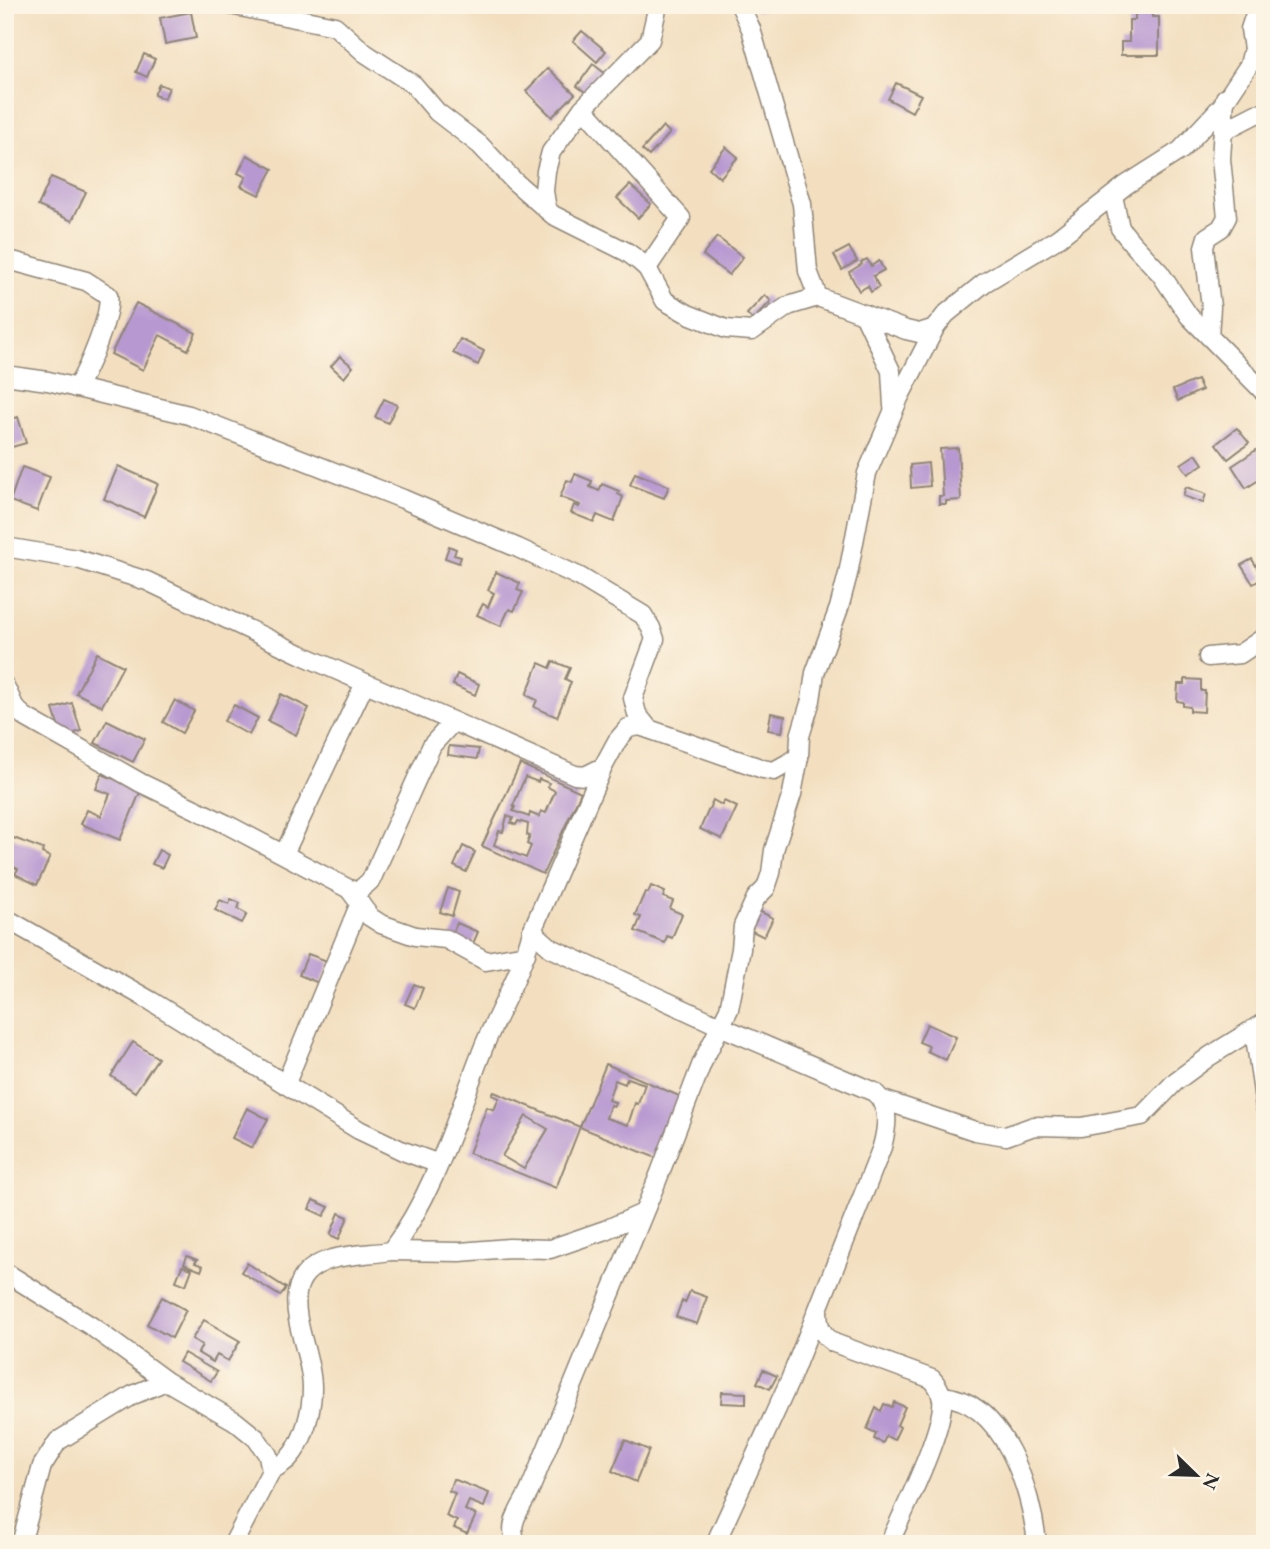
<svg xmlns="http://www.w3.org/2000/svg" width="1270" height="1549" font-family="'EB Garamond',serif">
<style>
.building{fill:#b798d1;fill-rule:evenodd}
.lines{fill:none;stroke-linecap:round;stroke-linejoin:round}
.street-casing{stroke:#8f8576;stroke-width:21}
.street{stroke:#fff;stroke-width:18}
</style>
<rect width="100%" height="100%" fill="#fcf5e5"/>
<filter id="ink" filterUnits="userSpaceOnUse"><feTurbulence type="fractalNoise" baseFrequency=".0143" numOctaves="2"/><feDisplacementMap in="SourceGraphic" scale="14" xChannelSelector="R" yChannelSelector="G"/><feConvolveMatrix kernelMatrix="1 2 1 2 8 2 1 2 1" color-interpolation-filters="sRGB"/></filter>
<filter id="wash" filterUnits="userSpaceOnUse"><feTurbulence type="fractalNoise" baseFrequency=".00686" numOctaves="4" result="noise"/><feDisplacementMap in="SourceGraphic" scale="28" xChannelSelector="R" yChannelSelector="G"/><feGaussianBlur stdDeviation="1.57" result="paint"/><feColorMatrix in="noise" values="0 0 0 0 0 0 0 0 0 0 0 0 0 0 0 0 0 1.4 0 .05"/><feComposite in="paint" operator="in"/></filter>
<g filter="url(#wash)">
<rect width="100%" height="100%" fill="#f3dfc0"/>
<g id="blocks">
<!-- building -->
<g class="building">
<path d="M755 5H790V7L756 11Z"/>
<path d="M1135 9H1152V17H1159V55H1121V42H1129V20H1135Z"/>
<path d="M191 12 196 38 165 44 160 18Z"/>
<path d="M582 31 606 51 597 62 573 41Z"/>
<path d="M144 54 155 59 147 77 136 72Z"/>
<path d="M593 64 607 75 591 96 577 86Z"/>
<path d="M548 68 575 94 552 117 526 91Z"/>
<path d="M896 83 921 95 912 112 888 99Z"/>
<path d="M159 84 169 88 164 99 154 95Z"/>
<path d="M663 126 670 133 649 156 642 150Z"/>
<path d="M726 147 738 157 720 178 709 168Z"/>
<path d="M247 155 273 169 259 195 241 186 246 177 238 173Z"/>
<path d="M51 177 86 192 72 221 38 206Z"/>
<path d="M630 185 651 204 638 218 617 198Z"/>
<path d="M717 237 743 257 729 275 703 255Z"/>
<path d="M849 247 857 261 842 270 834 255Z"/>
<path d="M867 259 871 266 879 261 884 270 873 276 879 287 871 292 868 286 859 291 849 272 862 264 861 262Z"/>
<path d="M765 295 771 301 753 320 747 314Z"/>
<path d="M136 303 196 333 188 350 160 335 143 370 111 354Z"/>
<path d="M460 339 484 351 478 365 453 353Z"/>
<path d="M340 356 353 367 344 378 331 366Z"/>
<path d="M1197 380 1202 390 1178 401 1173 390Z"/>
<path d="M384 399 397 405 388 423 375 417Z"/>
<path d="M18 417 26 443 5 449V421Z"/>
<path d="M1237 428 1249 443 1228 459 1216 444Z"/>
<path d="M958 448 961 500 946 501V504H939V496H943L940 449Z"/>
<path d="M1259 448 1265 456V476L1246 488 1232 466Z"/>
<path d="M1196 454 1203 464 1188 474 1181 464Z"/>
<path d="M928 463 930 486 911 488 910 465Z"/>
<path d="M118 466 158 484 144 517 104 499Z"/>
<path d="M22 467 50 477 37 511 10 501Z"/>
<path d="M635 473 669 486 664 498 630 485Z"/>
<path d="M575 474 592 481 590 487 599 491 602 484 619 491 618 494 623 497 614 522 597 515 594 522 571 513 574 505 579 507 580 505 560 497 567 480 572 482Z"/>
<path d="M1186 487 1206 494 1203 503 1183 496Z"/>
<path d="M449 546 456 549 454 555 461 557 459 563 445 558Z"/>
<path d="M1252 559 1263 578 1253 584 1241 565Z"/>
<path d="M496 572 520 583 517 590 523 592 514 611 509 609 501 626 477 615 483 604 488 607 494 593 488 590Z"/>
<path d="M97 653 123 666 102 706 76 693Z"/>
<path d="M553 661 570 668 565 679 571 682 557 717 534 707 537 700 526 695 539 663 550 668Z"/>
<path d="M457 674 479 684 475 695 453 685Z"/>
<path d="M1185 679 1201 680V691H1205L1204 712 1190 711V707L1183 706V702L1177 701 1178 684H1185Z"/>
<path d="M281 694 309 708 296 735 268 721Z"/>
<path d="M175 700 194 711 182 733 163 722Z"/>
<path d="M72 703 81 731 62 737 53 709Z"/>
<path d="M234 705 258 718 249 735 224 721Z"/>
<path d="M771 713 785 716 782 732 768 730Z"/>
<path d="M107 720 145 739 133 762 95 743Z"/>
<path d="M449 746 479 749 477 759 448 755Z"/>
<path d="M520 764 581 792 543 874 482 846ZM525 777 538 782 539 779 549 783 548 787 555 791 546 813 541 811 539 817 530 813 529 817 513 811 515 807 513 806ZM507 816 513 818 511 823 516 825 518 821 528 824 527 835 530 836 527 844 531 846 526 858 494 845 499 831 503 832Z"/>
<path d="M102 774 141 790 120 840 81 824 87 810 101 816 110 794 96 789Z"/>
<path d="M713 800 722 805 724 801 737 807 722 839 700 829Z"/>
<path d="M11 837 43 849 42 853 50 857 37 885 15 874 18 869 5 863 7 855 5 849Z"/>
<path d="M463 846 475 852 466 872 454 866Z"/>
<path d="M159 850 168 855 162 868 152 864Z"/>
<path d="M651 886 665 892 663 897 673 901 670 909 682 914 672 938 667 936 665 943 635 931 641 917 635 915 645 892 648 893Z"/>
<path d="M448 888 459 892 452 916 440 912Z"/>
<path d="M231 899 240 903 238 909 247 914 242 923 215 910 220 900 229 904Z"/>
<path d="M755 909 773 918 764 937 746 928Z"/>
<path d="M457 923 478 932 472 946 451 937Z"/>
<path d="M308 954 330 962 321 984 299 975Z"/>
<path d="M414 984 423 988 415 1008 405 1004Z"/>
<path d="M927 1024 956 1037 946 1060 927 1051 929 1046 919 1042Z"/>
<path d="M133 1042 158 1058 135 1092 111 1076Z"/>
<path d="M606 1064 686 1099 667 1145 662 1143 659 1150 664 1152 661 1160 580 1127 556 1188 469 1153 487 1107 494 1110 499 1098 492 1095 494 1092 580 1127ZM627 1078 645 1084 638 1104 635 1103 628 1125 606 1118 610 1105 614 1106 615 1102 608 1100 615 1080 625 1084ZM526 1116 548 1129 524 1169 502 1156Z"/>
<path d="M247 1108 268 1119 252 1148 232 1138Z"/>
<path d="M313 1200 329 1207 324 1216 309 1209Z"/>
<path d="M339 1213 348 1217 339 1239 330 1235Z"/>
<path d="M187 1256 197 1260 195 1263 203 1266 201 1271 184 1264Z"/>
<path d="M247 1263 286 1288 280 1296 241 1272Z"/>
<path d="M182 1266 192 1269 186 1285 176 1281Z"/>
<path d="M690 1291 707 1297 697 1324 676 1317 682 1301 685 1303Z"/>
<path d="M162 1297 186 1310 172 1338 147 1324Z"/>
<path d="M204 1320 240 1341 228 1361 217 1355 213 1362 198 1353 202 1345 192 1339Z"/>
<path d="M184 1353 217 1372 211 1381 179 1362Z"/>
<path d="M763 1370 777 1376 770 1389 757 1383Z"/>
<path d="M722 1392 746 1393V1404L721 1403Z"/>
<path d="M894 1402 905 1407 897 1425 900 1427 894 1440 886 1436 883 1443 874 1439 876 1433 867 1429 876 1408 881 1411 884 1404 892 1407Z"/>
<path d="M625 1440 649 1450 636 1482 612 1471Z"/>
<path d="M453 1479 489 1493 484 1507 469 1501 465 1510 476 1515 467 1534 454 1528 457 1521 446 1516 455 1493 449 1491Z"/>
</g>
</g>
</g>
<g filter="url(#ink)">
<use href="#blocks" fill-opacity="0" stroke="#8f8576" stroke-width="2"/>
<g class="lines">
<defs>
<g id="street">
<path d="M230 5 335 26 365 53 414 85 437 112 480 145 514 181 553 215 627 252 639 261 647 268 665 301 688 314 726 329 752 331 788 306 818 297 906 330 919 333 935 328"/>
<path d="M740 5 751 29 802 204 808 271 818 297"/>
<path d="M583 108 681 218 647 268"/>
<path d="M1223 131 1256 114 1265 113"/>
<path d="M1113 196 1120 228 1132 243 1160 273 1189 316 1265 393"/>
<path d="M547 210 544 191 546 171 551 152 583 108 650 40 658 5"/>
<path d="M5 259 86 281 108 295C112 314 88 370 76 388"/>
<path d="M864 314 891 371 893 406"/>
<path d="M1209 336 1211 307 1204 247 1207 237 1221 228 1227 217 1221 159 1225 98"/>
<path d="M5 375 48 381 189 415 403 499 518 548 580 577 643 615 651 628 655 639 633 698 637 714 649 729"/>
<path d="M5 547 77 559 147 581 302 655 575 775 585 776 603 767"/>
<path d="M1208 657 1240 654 1265 637"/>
<path d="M5 686 15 708 25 717 141 783 226 824 349 889 370 917 381 924 415 936 446 939 486 961 526 954"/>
<path d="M284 854 365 683"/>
<path d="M351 891 361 889 371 880 432 745 453 722"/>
<path d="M5 918 151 1001 359 1130 403 1151 439 1164"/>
<path d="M532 931 551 948 722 1027 874 1092C891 1107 887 1128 882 1147L790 1380 715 1544"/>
<path d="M1254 1030 1265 1107"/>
<path d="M286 1083 360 903"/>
<path d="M883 1100 975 1131 1006 1136 1034 1126 1081 1127 1142 1116 1176 1081 1210 1056 1265 1022"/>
<path d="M391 1251 460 1252 509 1248 550 1249 605 1230 643 1213"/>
<path d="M5 1272 91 1326 166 1381 235 1421 256 1438 268 1455 271 1471 233 1544"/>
<path d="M818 1310C818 1326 821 1334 834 1343L932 1379C937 1385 941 1390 942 1398 946 1427 902 1514 889 1544"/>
<path d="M941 1396C1004 1400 1032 1492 1037 1544"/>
<path d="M271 1471C276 1467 284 1463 288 1459 304 1443 312 1410 312 1389 313 1345 265 1278 332 1259 351 1254 372 1254 391 1251 436 1191 457 1115 484 1046 500 1008 522 972 532 931L603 767 617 741 628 728 640 726 763 769 774 771 799 757 800 736 811 700 815 673 839 608 848 574 867 473 899 398 935 328 946 314 984 283 1057 239 1126 185 1181 150 1221 107 1249 65 1253 49 1250 29 1258 5"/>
<path d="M21 1544 42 1466 58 1441 133 1395 166 1381"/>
<path d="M518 1544C505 1527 521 1508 529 1492L658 1178 702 1063 729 1009 741 949 743 926 756 898 766 888 771 873 774 850 792 794 799 757"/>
</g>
</defs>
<!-- street casing -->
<use href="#street" class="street-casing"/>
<!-- street -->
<use href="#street" class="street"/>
</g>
</g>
<!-- margin -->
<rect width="1270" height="1549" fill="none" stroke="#fcf5e5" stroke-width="28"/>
<!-- north arrow -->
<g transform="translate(1196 1475) rotate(113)" stroke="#fcf5e5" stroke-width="5" paint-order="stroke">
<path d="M0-5L12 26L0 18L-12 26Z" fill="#2b2b2b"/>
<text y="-10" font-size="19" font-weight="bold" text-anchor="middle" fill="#2b2b2b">N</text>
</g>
</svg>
